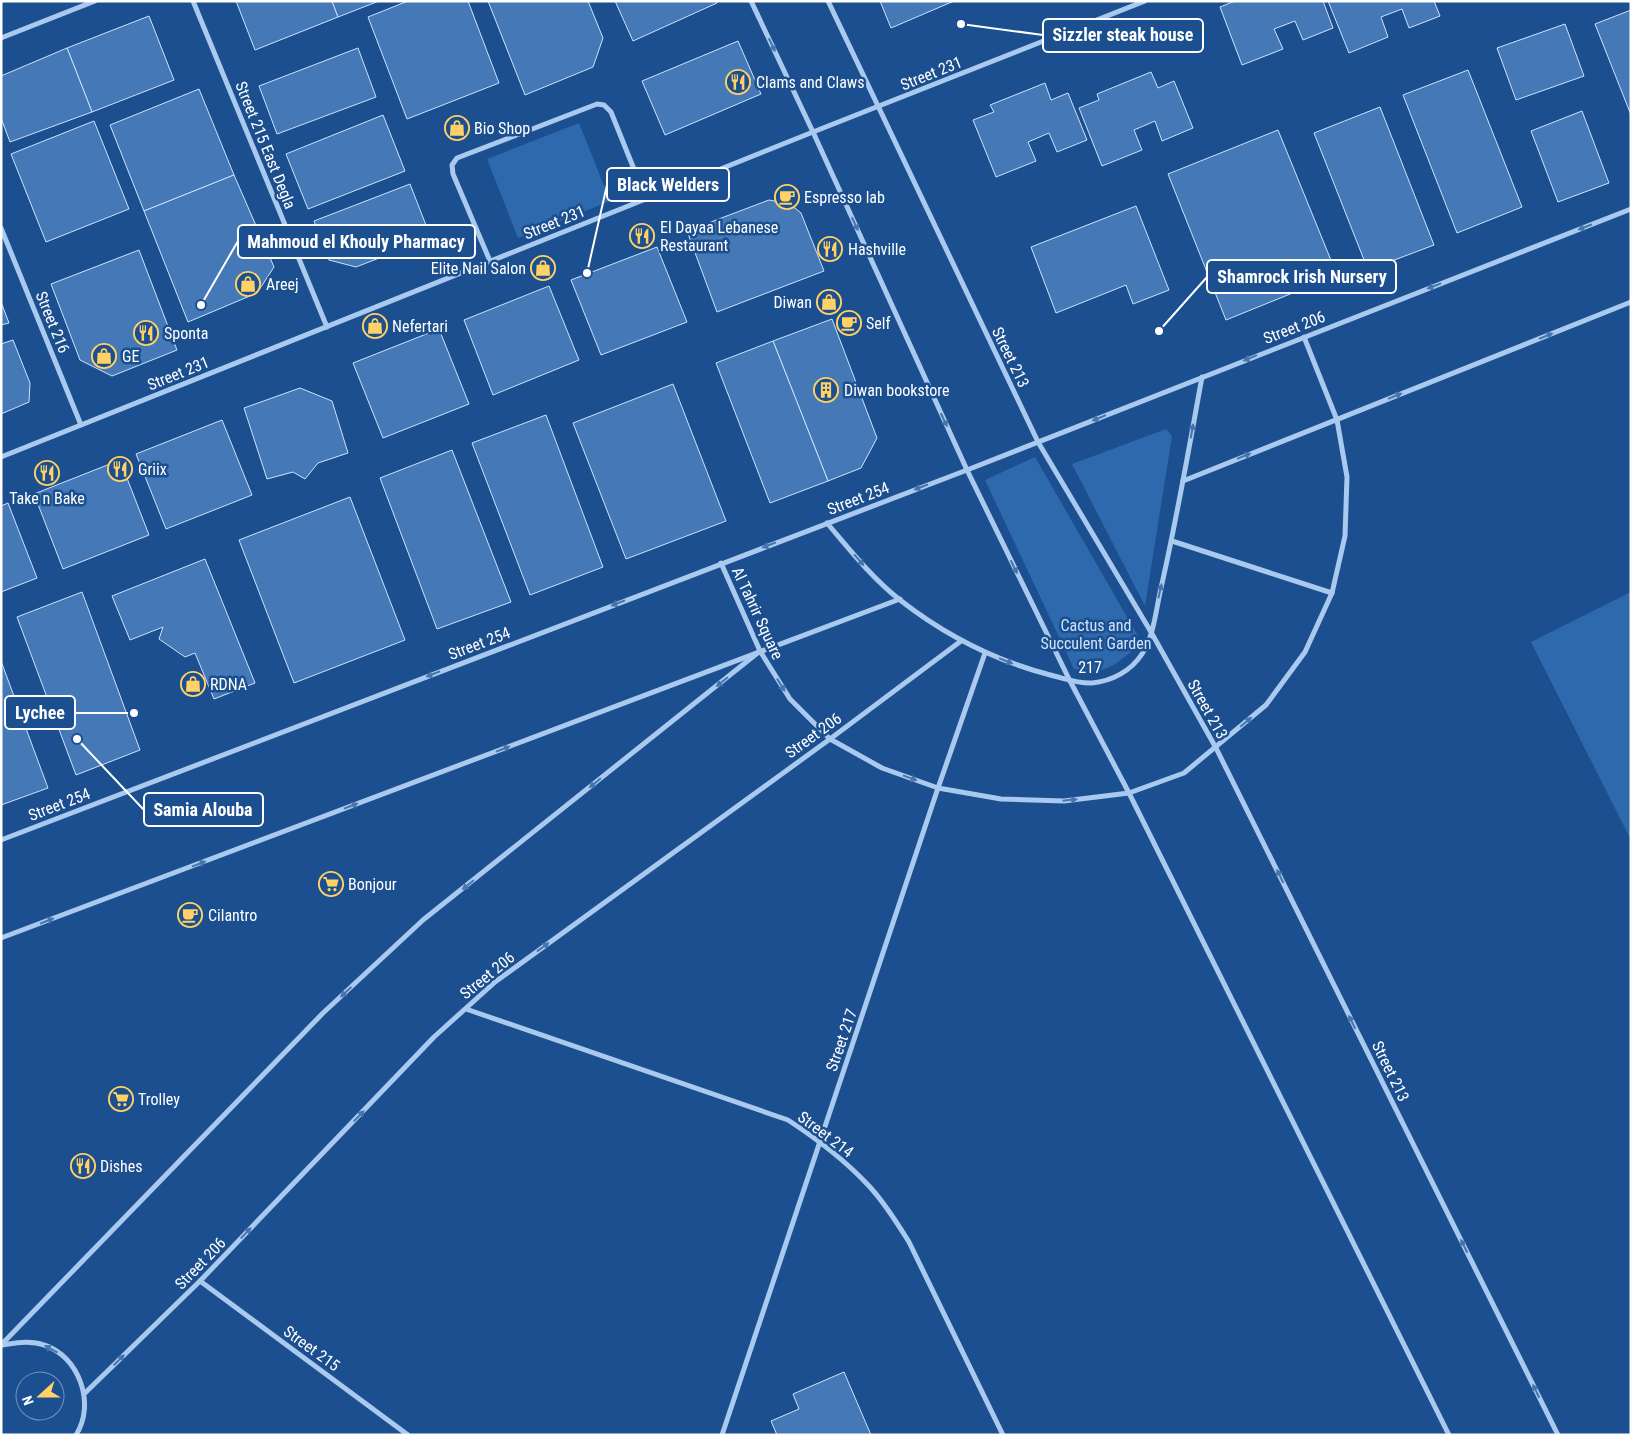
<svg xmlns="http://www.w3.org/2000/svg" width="1632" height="1436" font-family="'Roboto Condensed',sans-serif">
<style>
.green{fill:#2e69ad}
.building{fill:#4478b7;stroke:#cfe3fa}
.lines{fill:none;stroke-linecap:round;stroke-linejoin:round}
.street{stroke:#a9c9ee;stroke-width:5}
.oneway{fill:#4674ac}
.labels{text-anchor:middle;stroke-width:5;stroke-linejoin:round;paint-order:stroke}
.street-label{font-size:16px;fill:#fff;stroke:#1b4f8f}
.poi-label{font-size:16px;fill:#fff;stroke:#1b4f8f;text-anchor:start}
.park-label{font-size:16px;fill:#cfe3fa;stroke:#1b4f8f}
.leader{fill:none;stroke:#fff;stroke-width:2}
.callout-dot{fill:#fff;stroke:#1b4f8f;stroke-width:2}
.callout{fill:#1b4f8f;stroke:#fff;stroke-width:2}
.callout-label{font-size:18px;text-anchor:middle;font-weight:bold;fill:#fff}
</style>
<rect width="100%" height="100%" fill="#1b4f8f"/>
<!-- green -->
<g class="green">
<path d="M579 123 610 201 518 238 487 159Z"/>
<path d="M1166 429 1172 436 1145 606 1072 464Z"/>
<path d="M1035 457 1138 636 1131 652 1114 665 1097 672 1074 669 985 480Z"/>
<path d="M1631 592V840L1531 642Z"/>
</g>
<!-- building -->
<g class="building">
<path d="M236 1H332L338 17 255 50Z"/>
<path d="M332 1H379L338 17Z"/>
<path d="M408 1H468L499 83 407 119 368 17Z"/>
<path d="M488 1H588L603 38 593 67 525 95Z"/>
<path d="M615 1H716L717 3 633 41Z"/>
<path d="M880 1H954L891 28Z"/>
<path d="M1235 1H1323L1333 28 1303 40 1295 21 1274 29 1283 49 1242 65 1220 7Z"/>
<path d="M1328 1H1434L1440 16 1409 28 1402 9 1381 17 1388 37 1349 53Z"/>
<path d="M1631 10V115L1595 24Z"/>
<path d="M149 16 174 80 92 112 67 48Z"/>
<path d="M1565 24 1584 76 1516 100 1497 48Z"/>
<path d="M738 41 761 94 665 135 642 81Z"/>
<path d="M67 48 92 112 10 142 1 118V76Z"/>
<path d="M358 48 376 97 277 134 259 86Z"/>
<path d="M1468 70 1522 207 1457 233 1403 95Z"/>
<path d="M1151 72 1158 88 1174 81 1193 128 1162 141 1155 121 1134 130 1142 150 1102 166 1079 108 1099 100 1097 94Z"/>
<path d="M1045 83 1051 100 1068 93 1087 140 1057 152 1049 133 1028 142 1036 161 996 177 973 120 994 112 990 105Z"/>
<path d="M199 89 234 175 144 211 110 125Z"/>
<path d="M1380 107 1434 245 1368 270 1314 133Z"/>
<path d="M1582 111 1609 183 1558 202 1531 131Z"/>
<path d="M383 115 405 171 308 209 286 154Z"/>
<path d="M94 121 129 209 46 242 11 154Z"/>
<path d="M1278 130 1337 275 1226 320 1168 174Z"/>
<path d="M234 175 274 267 257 293 188 322 144 211Z"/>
<path d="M410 184 431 238 356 267 329 260 314 221Z"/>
<path d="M769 200 790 204 801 213 824 271 717 312 687 231Z"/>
<path d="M1136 206 1169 290 1133 304 1126 285 1056 313 1031 247Z"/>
<path d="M657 247 687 322 601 355 571 280Z"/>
<path d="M139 250 177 350 112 376 80 360 51 284Z"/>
<path d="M549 286 579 360 493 395 464 320Z"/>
<path d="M1 302 9 323 1 325Z"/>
<path d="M832 319 877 438 861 468 828 481 773 341Z"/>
<path d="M439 329 469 404 383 438 353 363Z"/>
<path d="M13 340 30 383 29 402 1 414V344Z"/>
<path d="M773 341 828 481 770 503 716 363Z"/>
<path d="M673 384 726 521 626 559 573 423Z"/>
<path d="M300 388 332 401 348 453 318 463 305 479 293 472 267 479 244 408Z"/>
<path d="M546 415 603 567 530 595 472 443Z"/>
<path d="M222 420 252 495 166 529 136 454Z"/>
<path d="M452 450 511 602 437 629 380 478Z"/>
<path d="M120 460 149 535 63 569 34 494Z"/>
<path d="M350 497 405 640 294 683 239 540Z"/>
<path d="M8 503 37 578 1 592V506Z"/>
<path d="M205 559 255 683 214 699 195 653 185 657 159 639 163 627 130 640 112 596Z"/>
<path d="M82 592 140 750 76 775 17 617Z"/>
<path d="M1 661 48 788 1 805Z"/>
<path d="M844 1372 871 1435H777L771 1421 799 1409 793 1394Z"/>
</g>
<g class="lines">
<!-- street -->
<g class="street">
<path d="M193 1 327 327"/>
<path d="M751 1 813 132 967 470 1069 679 1129 793 1449 1435"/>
<path d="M828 1 1038 442 1151 632 1216 748 1558 1435"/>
<path d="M1 38 95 1"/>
<path d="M1 228 81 425"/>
<path d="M490 261 453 174 452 165 457 158 597 104 604 105 611 112 646 199"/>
<path d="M1 457 813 132 1145 1"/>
<path d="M1183 481 1631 302"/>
<path d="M827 523C850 550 872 578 900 600 946 636 998 662 1054 676 1066 679 1080 684 1092 683 1112 681 1131 671 1142 654 1154 636 1156 609 1161 588 1177 518 1189 448 1202 377"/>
<path d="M1172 541 1332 593"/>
<path d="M721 563 760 651 790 699 830 739 882 768 938 788 1001 799 1064 801 1129 793 1184 773 1266 705 1305 652 1332 593 1345 536 1347 477 1337 420 1304 337"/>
<path d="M1 840 967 470 1631 209"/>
<path d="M1 938 900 599"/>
<path d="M466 1009 788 1120C817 1139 845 1160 869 1186 885 1203 897 1223 909 1242L1003 1435"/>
<path d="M200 1281 408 1435"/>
<path d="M1 1345 323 1013 423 920 760 651"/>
<path d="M2 1345C16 1343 30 1340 44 1345 79 1356 96 1404 76 1435"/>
<path d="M84 1394 200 1281 434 1037 495 982 830 739 961 641"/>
<path d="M722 1435 938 788 985 653"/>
</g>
</g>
<!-- one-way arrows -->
<defs><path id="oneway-solid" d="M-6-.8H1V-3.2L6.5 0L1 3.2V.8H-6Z" transform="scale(1.25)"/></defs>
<g class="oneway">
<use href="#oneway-solid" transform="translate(772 45) rotate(65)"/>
<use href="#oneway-solid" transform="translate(855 224) rotate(65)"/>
<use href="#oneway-solid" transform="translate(1585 227) rotate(159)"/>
<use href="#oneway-solid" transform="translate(1434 286) rotate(159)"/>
<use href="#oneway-solid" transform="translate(1546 336) rotate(-22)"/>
<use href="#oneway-solid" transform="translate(1250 358) rotate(158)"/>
<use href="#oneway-solid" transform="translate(1395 396) rotate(-22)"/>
<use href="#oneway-solid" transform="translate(1099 418) rotate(158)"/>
<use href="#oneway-solid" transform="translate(944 420) rotate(65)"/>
<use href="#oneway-solid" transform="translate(1192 431) rotate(-80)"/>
<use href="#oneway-solid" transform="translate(1244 456) rotate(-22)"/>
<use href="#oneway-solid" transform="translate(921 487) rotate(159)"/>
<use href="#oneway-solid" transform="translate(769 545) rotate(159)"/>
<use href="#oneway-solid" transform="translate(859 560) rotate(49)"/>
<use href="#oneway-solid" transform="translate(1014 567) rotate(64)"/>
<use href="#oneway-solid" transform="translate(1160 591) rotate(-77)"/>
<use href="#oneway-solid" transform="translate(618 603) rotate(159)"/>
<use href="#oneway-solid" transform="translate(1006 661) rotate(22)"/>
<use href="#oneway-solid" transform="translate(433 674) rotate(159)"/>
<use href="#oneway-solid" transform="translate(722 682) rotate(141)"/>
<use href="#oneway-solid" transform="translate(781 685) rotate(58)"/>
<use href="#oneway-solid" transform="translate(1246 722) rotate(-40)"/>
<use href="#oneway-solid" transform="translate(503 749) rotate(-21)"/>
<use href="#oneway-solid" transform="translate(910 778) rotate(20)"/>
<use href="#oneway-solid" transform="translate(595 783) rotate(141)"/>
<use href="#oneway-solid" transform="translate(1070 800) rotate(-6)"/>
<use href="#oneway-solid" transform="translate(351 806) rotate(-21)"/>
<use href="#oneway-solid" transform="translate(199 864) rotate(-21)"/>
<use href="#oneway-solid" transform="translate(1280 876) rotate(-116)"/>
<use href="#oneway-solid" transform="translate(468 885) rotate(141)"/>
<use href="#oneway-solid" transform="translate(47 921) rotate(-21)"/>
<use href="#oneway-solid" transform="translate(543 947) rotate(-36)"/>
<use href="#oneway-solid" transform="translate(346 992) rotate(137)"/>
<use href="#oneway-solid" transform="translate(1352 1022) rotate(-116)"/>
<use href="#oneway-solid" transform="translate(359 1116) rotate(-46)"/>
<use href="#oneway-solid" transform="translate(246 1233) rotate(-46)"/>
<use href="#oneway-solid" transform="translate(1464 1246) rotate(-116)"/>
<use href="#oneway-solid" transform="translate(51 1349) rotate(-152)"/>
<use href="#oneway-solid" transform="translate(119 1360) rotate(-44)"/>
<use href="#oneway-solid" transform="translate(1536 1391) rotate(-116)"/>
</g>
<!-- icons -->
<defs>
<symbol id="restaurant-ring" viewBox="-11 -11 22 22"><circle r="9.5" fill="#1b4f8f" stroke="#ffd166" stroke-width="1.5"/><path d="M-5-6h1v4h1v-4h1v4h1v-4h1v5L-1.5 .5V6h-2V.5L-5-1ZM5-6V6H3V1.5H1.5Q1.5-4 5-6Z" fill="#ffd166"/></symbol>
<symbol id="shop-ring" viewBox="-11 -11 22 22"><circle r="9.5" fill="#1b4f8f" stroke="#ffd166" stroke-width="1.5"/><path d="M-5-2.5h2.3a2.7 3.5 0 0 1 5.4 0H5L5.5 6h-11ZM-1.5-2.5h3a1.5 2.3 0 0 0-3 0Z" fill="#ffd166"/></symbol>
<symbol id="cafe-ring" viewBox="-11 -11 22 22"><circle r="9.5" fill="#1b4f8f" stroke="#ffd166" stroke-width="1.5"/><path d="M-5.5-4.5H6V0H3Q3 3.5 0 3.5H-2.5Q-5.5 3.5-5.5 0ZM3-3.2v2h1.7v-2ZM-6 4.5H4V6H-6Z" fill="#ffd166"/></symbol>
<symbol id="building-ring" viewBox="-11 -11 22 22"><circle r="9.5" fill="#1b4f8f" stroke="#ffd166" stroke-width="1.5"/><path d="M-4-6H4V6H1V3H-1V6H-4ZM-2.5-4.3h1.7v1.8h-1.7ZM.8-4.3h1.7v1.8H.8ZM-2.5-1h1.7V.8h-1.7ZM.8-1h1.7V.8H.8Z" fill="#ffd166"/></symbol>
<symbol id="supermarket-ring" viewBox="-11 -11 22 22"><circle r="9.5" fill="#1b4f8f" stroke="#ffd166" stroke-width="1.5"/><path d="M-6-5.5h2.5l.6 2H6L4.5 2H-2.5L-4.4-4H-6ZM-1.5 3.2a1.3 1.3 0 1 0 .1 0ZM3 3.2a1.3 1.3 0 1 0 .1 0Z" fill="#ffd166"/></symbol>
</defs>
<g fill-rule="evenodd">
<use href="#restaurant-ring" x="724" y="68" width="28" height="28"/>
<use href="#shop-ring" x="443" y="114" width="28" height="28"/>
<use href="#cafe-ring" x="773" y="183" width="28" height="28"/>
<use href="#restaurant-ring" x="628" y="222" width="28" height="28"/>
<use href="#restaurant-ring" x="816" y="235" width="28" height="28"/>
<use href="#shop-ring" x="529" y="254" width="28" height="28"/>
<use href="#shop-ring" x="234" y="270" width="28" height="28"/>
<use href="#shop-ring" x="815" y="288" width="28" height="28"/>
<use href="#cafe-ring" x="835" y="309" width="28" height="28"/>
<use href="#shop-ring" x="361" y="312" width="28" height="28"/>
<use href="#restaurant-ring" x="132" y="319" width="28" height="28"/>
<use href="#shop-ring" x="90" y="342" width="28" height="28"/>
<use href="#building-ring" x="812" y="376" width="28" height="28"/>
<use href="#restaurant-ring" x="106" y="455" width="28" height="28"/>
<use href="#restaurant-ring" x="33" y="459" width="28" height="28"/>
<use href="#shop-ring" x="179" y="670" width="28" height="28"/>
<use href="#supermarket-ring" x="317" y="870" width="28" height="28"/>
<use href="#cafe-ring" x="176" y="901" width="28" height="28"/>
<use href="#supermarket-ring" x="107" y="1085" width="28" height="28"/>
<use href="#restaurant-ring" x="69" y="1152" width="28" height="28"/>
</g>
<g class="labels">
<!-- street labels -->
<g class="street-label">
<text transform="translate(931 73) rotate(-22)" y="6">Street 231</text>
<text transform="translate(266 145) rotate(68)" y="6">Street 215 East Degla</text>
<text transform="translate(554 222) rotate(-22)" y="6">Street 231</text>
<text transform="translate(53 322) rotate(68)" y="6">Street 216</text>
<text transform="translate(1294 327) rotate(-21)" y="6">Street 206</text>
<text transform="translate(1011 357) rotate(64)" y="6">Street 213</text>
<text transform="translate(178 373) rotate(-22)" y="6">Street 231</text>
<text transform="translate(858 498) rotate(-21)" y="6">Street 254</text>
<text transform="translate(758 613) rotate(65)" y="6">Al Tahrir Square</text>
<text transform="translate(479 643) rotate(-21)" y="6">Street 254</text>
<text x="1090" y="673">217</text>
<text transform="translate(1208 709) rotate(61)" y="6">Street 213</text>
<text transform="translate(813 735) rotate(-36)" y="6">Street 206</text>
<text transform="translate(59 804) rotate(-21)" y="6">Street 254</text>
<text transform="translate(487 975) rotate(-39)" y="6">Street 206</text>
<text transform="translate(841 1040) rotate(-71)" y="6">Street 217</text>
<text transform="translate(1391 1071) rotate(64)" y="6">Street 213</text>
<text transform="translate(826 1134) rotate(37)" y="6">Street 214</text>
<text transform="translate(200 1263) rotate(-46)" y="6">Street 206</text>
<text transform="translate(312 1348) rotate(36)" y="6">Street 215</text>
</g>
<!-- poi labels -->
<g class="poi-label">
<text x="756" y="88">Clams and Claws</text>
<text x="474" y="134">Bio Shop</text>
<text x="804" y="203">Espresso lab</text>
<text x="660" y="233">El Dayaa Lebanese<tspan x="660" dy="18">Restaurant</tspan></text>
<text x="848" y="255">Hashville</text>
<text x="526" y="274" text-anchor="end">Elite Nail Salon</text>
<text x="266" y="290">Areej</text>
<text x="812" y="308" text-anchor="end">Diwan</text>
<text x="866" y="329">Self</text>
<text x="392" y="332">Nefertari</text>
<text x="164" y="339">Sponta</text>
<text x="122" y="362">GE</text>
<text x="844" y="396">Diwan bookstore</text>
<text x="138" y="475">Griix</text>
<text x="47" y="504" text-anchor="middle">Take n Bake</text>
<text x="210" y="690">RDNA</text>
<text x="348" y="890">Bonjour</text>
<text x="208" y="921">Cilantro</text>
<text x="138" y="1105">Trolley</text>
<text x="100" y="1172">Dishes</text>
</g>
<!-- park labels -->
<g class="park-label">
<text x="1096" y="631">Cactus and<tspan x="1096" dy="18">Succulent Garden</tspan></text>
</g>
</g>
<!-- callouts -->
<path class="leader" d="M961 24L1043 35M587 273L607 185M201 305L238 241M1159 331L1207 277M134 713L75 713M77 739L144 810"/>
<g class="callout-dot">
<circle cx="961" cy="24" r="5"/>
<circle cx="587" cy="273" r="5"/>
<circle cx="201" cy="305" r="5"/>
<circle cx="1159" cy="331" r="5"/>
<circle cx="134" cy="713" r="5"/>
<circle cx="77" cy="739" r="5"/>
</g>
<g class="callout">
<rect x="1043" y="19" width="160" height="33" rx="5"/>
<rect x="607" y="168" width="122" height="33" rx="5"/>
<rect x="238" y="225" width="237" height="33" rx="5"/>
<rect x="1207" y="260" width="189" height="33" rx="5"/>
<rect x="5" y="696" width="70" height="33" rx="5"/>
<rect x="144" y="793" width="119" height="33" rx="5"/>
</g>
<g class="callout-label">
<text x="1123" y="41">Sizzler steak house</text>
<text x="668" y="191">Black Welders</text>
<text x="356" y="248">Mahmoud el Khouly Pharmacy</text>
<text x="1302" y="283">Shamrock Irish Nursery</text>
<text x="40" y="719">Lychee</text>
<text x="203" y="816">Samia Alouba</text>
</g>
<!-- border -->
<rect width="1632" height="1436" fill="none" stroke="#ffffff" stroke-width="5"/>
<!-- north arrow -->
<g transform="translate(40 1396) rotate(249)"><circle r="24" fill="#1b4f8f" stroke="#7695bc"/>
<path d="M0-4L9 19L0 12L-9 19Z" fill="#ffd166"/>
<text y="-8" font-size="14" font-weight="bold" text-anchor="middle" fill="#ffffff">N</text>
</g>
</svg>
